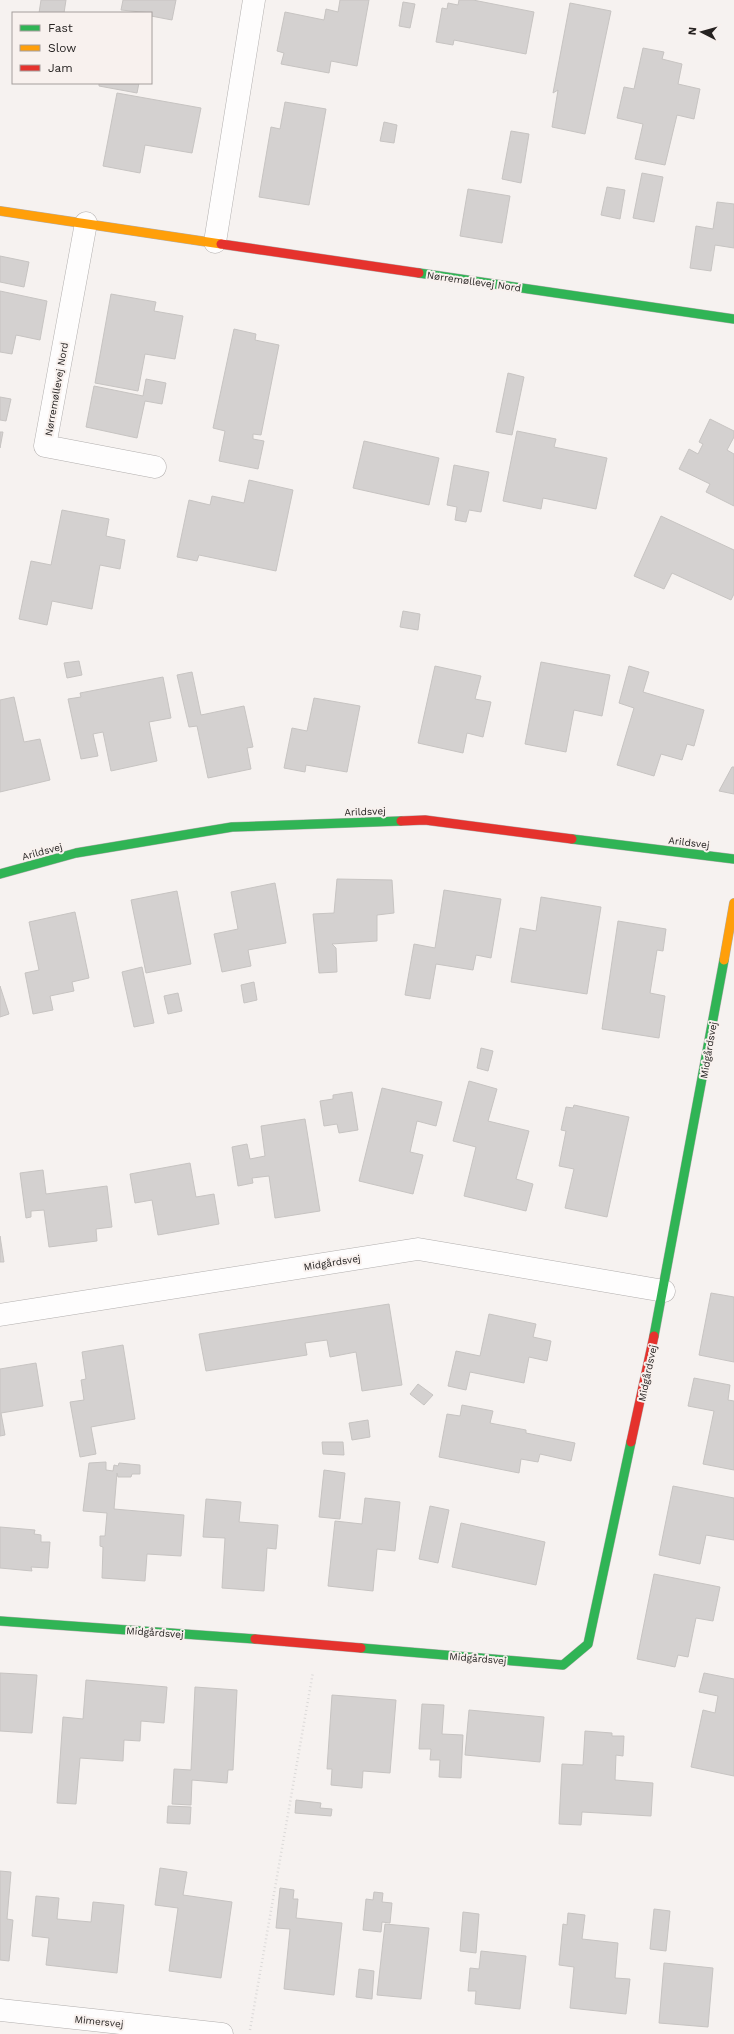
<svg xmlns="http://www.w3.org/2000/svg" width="734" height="2034" font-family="'Work Sans',sans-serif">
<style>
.building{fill:#d4d1d0;stroke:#c7c4c2}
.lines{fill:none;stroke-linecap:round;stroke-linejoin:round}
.street-casing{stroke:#b2afae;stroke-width:23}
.fast-casing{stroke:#b2afae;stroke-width:10}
.slow-casing{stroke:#b2afae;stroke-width:10}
.jam-casing{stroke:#b2afae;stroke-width:10}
.path{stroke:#dbd9d8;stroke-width:2.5;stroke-dasharray:1 3;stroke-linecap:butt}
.street{stroke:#fefdfd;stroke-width:22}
.fast{stroke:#30b455;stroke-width:9}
.slow{stroke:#ff9f0a;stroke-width:9}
.jam{stroke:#e5322d;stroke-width:9}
.labels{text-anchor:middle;stroke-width:4;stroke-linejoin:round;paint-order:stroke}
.street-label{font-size:10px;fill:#252221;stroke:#f8f1ee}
</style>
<rect width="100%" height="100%" fill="#f6f2f0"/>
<!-- building -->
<g class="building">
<path d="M41 0H66L64 13H39Z"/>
<path d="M123 0H176L172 20 151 16V13L121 10Z"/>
<path d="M340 0H369L357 66 331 61 329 73 281 64 284 53 277 51 285 12 324 20 326 9 338 12Z"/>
<path d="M459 0H473L534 12 526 54 454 40 453 45 436 42 442 8 447 9 448 3 458 5Z"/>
<path d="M403 2 415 4 410 28 399 26Z"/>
<path d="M570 3 611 11 585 134 552 127 558 90 553 93Z"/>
<path d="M643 48 664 52 662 59 682 64 678 84 700 89 694 119 677 115 665 165 635 159 643 124 617 118 624 87 634 89Z"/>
<path d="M99 83H139L137 93 99 86Z"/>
<path d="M117 93 201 108 192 153 145 145 140 173 103 166Z"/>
<path d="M285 102 326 109 309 205 259 197 271 127 280 129Z"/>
<path d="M384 122 397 125 394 143 380 141Z"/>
<path d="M511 131 529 134 521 183 502 179Z"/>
<path d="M642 173 663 177 654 222 633 218Z"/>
<path d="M607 187 625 190 620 219 601 215Z"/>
<path d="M468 189 510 196 502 243 460 236Z"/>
<path d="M717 202 734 204V248L715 245 711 271 690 268 696 226 713 229Z"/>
<path d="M0 256 29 262 24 287 0 282Z"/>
<path d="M0 291 47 301 40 340 16 335 12 354 0 352Z"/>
<path d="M111 294 156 302 154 311 183 316 175 359 145 354 138 391 95 383Z"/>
<path d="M234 329 256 334 255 340 279 345 261 435 253 434V439L264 441 258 469 219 461 225 431 213 428Z"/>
<path d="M508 373 524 377 512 435 496 432Z"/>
<path d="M146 379 166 383 162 404 145 401 137 438 86 427 94 386 143 396Z"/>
<path d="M0 397 11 399 6 421 0 420Z"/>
<path d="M710 419 734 431V437L727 450 734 454V506L706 492 710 484 679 469 689 449 698 454 703 444 699 442Z"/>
<path d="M517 431 556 439 554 447 607 458 596 509 543 498 541 509 503 501Z"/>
<path d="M0 432H3L0 448Z"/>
<path d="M364 441 439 458 429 505 353 488Z"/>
<path d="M454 465 489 472 481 512 469 510 466 522 455 520 457 507 447 505Z"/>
<path d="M249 480 293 490 276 571 199 555 197 561 177 557 189 500 210 505 212 496 244 503Z"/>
<path d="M62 510 109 519 106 536 125 540 120 569 100 565 92 609 52 601 47 625 19 619 31 561 51 565Z"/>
<path d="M661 516 734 550V594L731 600 672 573 664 589 634 576Z"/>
<path d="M403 611 420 614 418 630 400 627Z"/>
<path d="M79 661 82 675 67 678 64 663Z"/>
<path d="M541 662 610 675 602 716 574 710 566 752 525 744Z"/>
<path d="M435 666 481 676 475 699 491 702 483 737 467 733 463 753 418 743Z"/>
<path d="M629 666 649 672 643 692 704 710 694 746 687 744 682 760 661 754 654 776 617 765 634 708 619 703Z"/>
<path d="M192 672 201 715 244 706 253 747 247 748 251 769 208 778 197 726 189 727 177 675Z"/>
<path d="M163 677 171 718 149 722 157 761 111 771 103 732 93 734 98 756 81 759 68 699 81 697 80 693Z"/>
<path d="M14 697 24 742 40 739 50 780 0 792V700Z"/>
<path d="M314 698 360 706 347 772 306 765 305 772 284 768 292 728 307 731Z"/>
<path d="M732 767H734V794L719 791Z"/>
<path d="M337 879 392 880 394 913 377 915V941L332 944 336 948 337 972 319 973 313 914 334 913Z"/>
<path d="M275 883 286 943 248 950 251 966 222 972 214 934 238 929 231 892Z"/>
<path d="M444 890 501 899 491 958 476 955 473 970 436 964 430 999 405 995 414 944 435 948Z"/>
<path d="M177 891 191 964 146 973 131 900Z"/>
<path d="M541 897 601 907 587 994 511 982 520 928 536 931Z"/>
<path d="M75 912 89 978 72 982 74 991 50 996 53 1010 33 1014 25 973 39 970 29 922Z"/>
<path d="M618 921 666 929 663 951 657 950 650 993 665 996 659 1038 602 1029Z"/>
<path d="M142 967 154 1023 134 1027 122 972Z"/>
<path d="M254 982 257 1000 244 1003 241 985Z"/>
<path d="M0 986 9 1014 0 1017Z"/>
<path d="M178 993 182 1011 168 1014 164 996Z"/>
<path d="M481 1048 493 1051 488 1071 477 1068Z"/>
<path d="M469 1081 497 1089 488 1121 529 1131 516 1179 533 1184 526 1211 464 1196 476 1147 453 1141Z"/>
<path d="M382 1088 442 1102 436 1126 417 1121 410 1152 423 1155 413 1194 359 1181Z"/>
<path d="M352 1092 358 1130 339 1133 337 1124 324 1126 320 1101 333 1099V1095Z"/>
<path d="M574 1105 629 1117 607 1217 565 1208 574 1169 559 1166 566 1131 561 1130 566 1107 573 1108Z"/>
<path d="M305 1119 320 1211 275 1218 269 1176 252 1178 253 1183 238 1186 232 1147 247 1144 250 1159 265 1156 261 1126Z"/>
<path d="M190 1163 196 1197 214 1194 219 1224 158 1235 152 1200 135 1203 130 1174Z"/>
<path d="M43 1170 46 1194 107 1186 112 1227 96 1229 97 1241 49 1247 44 1210 31 1211V1217L26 1218 20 1173Z"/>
<path d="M0 1236 4 1262H0Z"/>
<path d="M711 1293 734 1297V1362L699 1355Z"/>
<path d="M389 1304 402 1385 362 1391 356 1352 330 1357 327 1340 305 1343 307 1355 206 1371 199 1334Z"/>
<path d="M489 1314 536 1324 533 1337 551 1341 547 1361 529 1357 524 1383 470 1372 466 1390 448 1386 456 1351 480 1356Z"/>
<path d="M123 1345 135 1419 91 1427 96 1454 80 1457 70 1402 84 1400 81 1380 86 1379 82 1352Z"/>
<path d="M36 1363 43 1406 1 1413 5 1435 0 1436V1369Z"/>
<path d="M694 1378 730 1385 728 1400 734 1401V1470L703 1464 714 1411 688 1406Z"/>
<path d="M418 1384 433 1395 424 1405 410 1394Z"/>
<path d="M462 1405 493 1411 490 1423 526 1430V1433L575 1443 571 1461 540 1454 538 1462 521 1459 519 1473 439 1457 447 1414 460 1416Z"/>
<path d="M368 1420 370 1437 352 1440 349 1423Z"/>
<path d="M322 1442H343L344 1455 323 1454Z"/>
<path d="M106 1462V1470L113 1471 114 1465 118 1466 119 1463 140 1465V1474H132L131 1477H118L117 1473 114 1509 184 1515 181 1556 147 1554 145 1581 102 1578 103 1547 100 1546V1536H105L107 1513 83 1511 89 1463Z"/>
<path d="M324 1470 345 1473 340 1519 319 1517Z"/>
<path d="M673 1486 734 1498V1540L706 1535 700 1564 659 1555Z"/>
<path d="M365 1498 400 1502 395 1551 377 1549 373 1591 328 1586 335 1521 362 1524Z"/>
<path d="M206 1499 241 1502 239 1522 278 1525 276 1549 267 1548 264 1591 222 1588 225 1538 203 1537Z"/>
<path d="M430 1506 449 1510 438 1563 419 1559Z"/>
<path d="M461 1523 545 1542 536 1585 452 1567Z"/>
<path d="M0 1527 35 1530 34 1534 41 1535V1542H50L48 1568 31 1567 32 1571 0 1568Z"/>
<path d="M654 1574 720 1587 713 1621 696 1618 688 1657 678 1655 675 1667 637 1659Z"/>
<path d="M0 1673 37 1675 32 1733 0 1731Z"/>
<path d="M704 1673 734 1679V1776L691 1767 703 1710 715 1713 718 1696 699 1692Z"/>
<path d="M86 1680 167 1687 164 1723 141 1721 140 1741 124 1740 123 1761 80 1758 76 1804 57 1803 63 1717 83 1719Z"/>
<path d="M195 1687 237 1690 233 1770H228L227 1783 192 1780 191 1805 172 1804 174 1769 191 1770Z"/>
<path d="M332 1695 396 1700 390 1773 363 1771 362 1788 331 1785 332 1769H327Z"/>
<path d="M422 1704 444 1705 442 1734 463 1735 461 1778 439 1777 440 1760H430L431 1749H419Z"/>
<path d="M469 1710 544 1717 540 1762 465 1755Z"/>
<path d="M585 1731 612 1733V1736H624L623 1756 616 1755 615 1780 653 1783 651 1816 582 1812 581 1825 559 1824 562 1764 583 1765Z"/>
<path d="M296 1800 321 1803 320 1808 332 1809 331 1816 295 1813Z"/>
<path d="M168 1806 191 1807 190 1824 167 1823Z"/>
<path d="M160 1868 187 1872 183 1895 232 1902 221 1978 169 1971 178 1908 155 1905Z"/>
<path d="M0 1871 11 1872 7 1919 13 1920 9 1961 0 1960Z"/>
<path d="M280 1888 294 1890 293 1899H298L296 1918 342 1923 334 1995 284 1989 290 1929 276 1928Z"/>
<path d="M374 1892 383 1893 382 1902 392 1903 390 1923 382 1922 381 1932 363 1930 366 1899 373 1900Z"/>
<path d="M36 1896 59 1898 57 1919 91 1922 93 1902 124 1905 117 1973 46 1965 49 1938 32 1936Z"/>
<path d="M654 1909 670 1911 666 1951 650 1949Z"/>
<path d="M463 1912 479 1914 476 1953 460 1951Z"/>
<path d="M568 1913 585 1915 582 1939 618 1943 615 1978 630 1979 626 2014 570 2008 574 1967 559 1965 563 1924 567 1925Z"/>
<path d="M385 1924 429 1928 421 1999 377 1995Z"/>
<path d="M481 1951 526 1956 520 2009 475 2004 476 1991H468L470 1968 479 1969Z"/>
<path d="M664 1963 713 1968 708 2027 659 2023Z"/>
<path d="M359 1969 374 1971 372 1999 356 1997Z"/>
</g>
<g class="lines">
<defs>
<g id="street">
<path d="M86 223 45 446 155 467"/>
<path d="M215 242 254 0"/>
<path d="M0 1315 418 1249 664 1291"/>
<path d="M0 2010 222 2034"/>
</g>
<g id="fast">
<path d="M419 273 734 319"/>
<path d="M572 839 734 859"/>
<path d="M0 874 76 853 232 827 401 821"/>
<path d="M654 1336 724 960"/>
<path d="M0 1621 255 1639"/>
<path d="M361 1648 563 1665 588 1644 631 1442"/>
</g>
<g id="slow">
<path d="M0 211 221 244"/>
<path d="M724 960 734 903"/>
</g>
<g id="jam">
<path d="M221 244 419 273"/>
<path d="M401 821 425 820 572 839"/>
<path d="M631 1442 654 1336"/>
<path d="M255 1639 361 1648"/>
</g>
</defs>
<!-- street casing -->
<use href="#street" class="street-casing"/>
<!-- fast casing -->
<use href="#fast" class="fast-casing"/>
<!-- slow casing -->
<use href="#slow" class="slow-casing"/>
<!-- jam casing -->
<use href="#jam" class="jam-casing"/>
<!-- path -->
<path class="path" d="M250 2030 313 1672"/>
<!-- street -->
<use href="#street" class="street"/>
<!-- fast -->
<use href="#fast" class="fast"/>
<!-- slow -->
<use href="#slow" class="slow"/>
<!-- jam -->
<use href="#jam" class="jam"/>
</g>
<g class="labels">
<!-- street labels -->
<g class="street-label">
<text transform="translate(474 281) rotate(8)" y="4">Nørremøllevej Nord</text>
<text transform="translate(56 389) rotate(-80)" y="4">Nørremøllevej Nord</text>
<text transform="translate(365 811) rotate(-2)" y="4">Arildsvej</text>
<text transform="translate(689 842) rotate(7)" y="4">Arildsvej</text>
<text transform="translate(42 851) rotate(-15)" y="4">Arildsvej</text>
<text transform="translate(708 1050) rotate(-80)" y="4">Midgårdsvej</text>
<text transform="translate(332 1262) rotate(-9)" y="4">Midgårdsvej</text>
<text transform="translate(647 1373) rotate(-78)" y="4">Midgårdsvej</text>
<text transform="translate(155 1632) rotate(4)" y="4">Midgårdsvej</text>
<text transform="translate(478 1658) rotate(5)" y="4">Midgårdsvej</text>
<text transform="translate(99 2021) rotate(6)" y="4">Mimersvej</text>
</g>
</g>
<!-- legend -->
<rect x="12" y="12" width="140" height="72" fill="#f8f1ee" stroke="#a49e9c"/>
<rect x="20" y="25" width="20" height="6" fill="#30b455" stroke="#a49e9c"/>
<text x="48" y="32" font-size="12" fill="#252221">Fast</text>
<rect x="20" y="45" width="20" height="6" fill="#ff9f0a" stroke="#a49e9c"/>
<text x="48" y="52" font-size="12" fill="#252221">Slow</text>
<rect x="20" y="65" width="20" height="6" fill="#e5322d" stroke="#a49e9c"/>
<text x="48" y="72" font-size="12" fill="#252221">Jam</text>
<!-- north arrow -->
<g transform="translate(702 32) rotate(276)" stroke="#f8f1ee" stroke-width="3" paint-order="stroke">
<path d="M0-3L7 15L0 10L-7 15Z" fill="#252221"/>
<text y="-6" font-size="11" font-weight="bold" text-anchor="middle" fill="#252221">N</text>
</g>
</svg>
